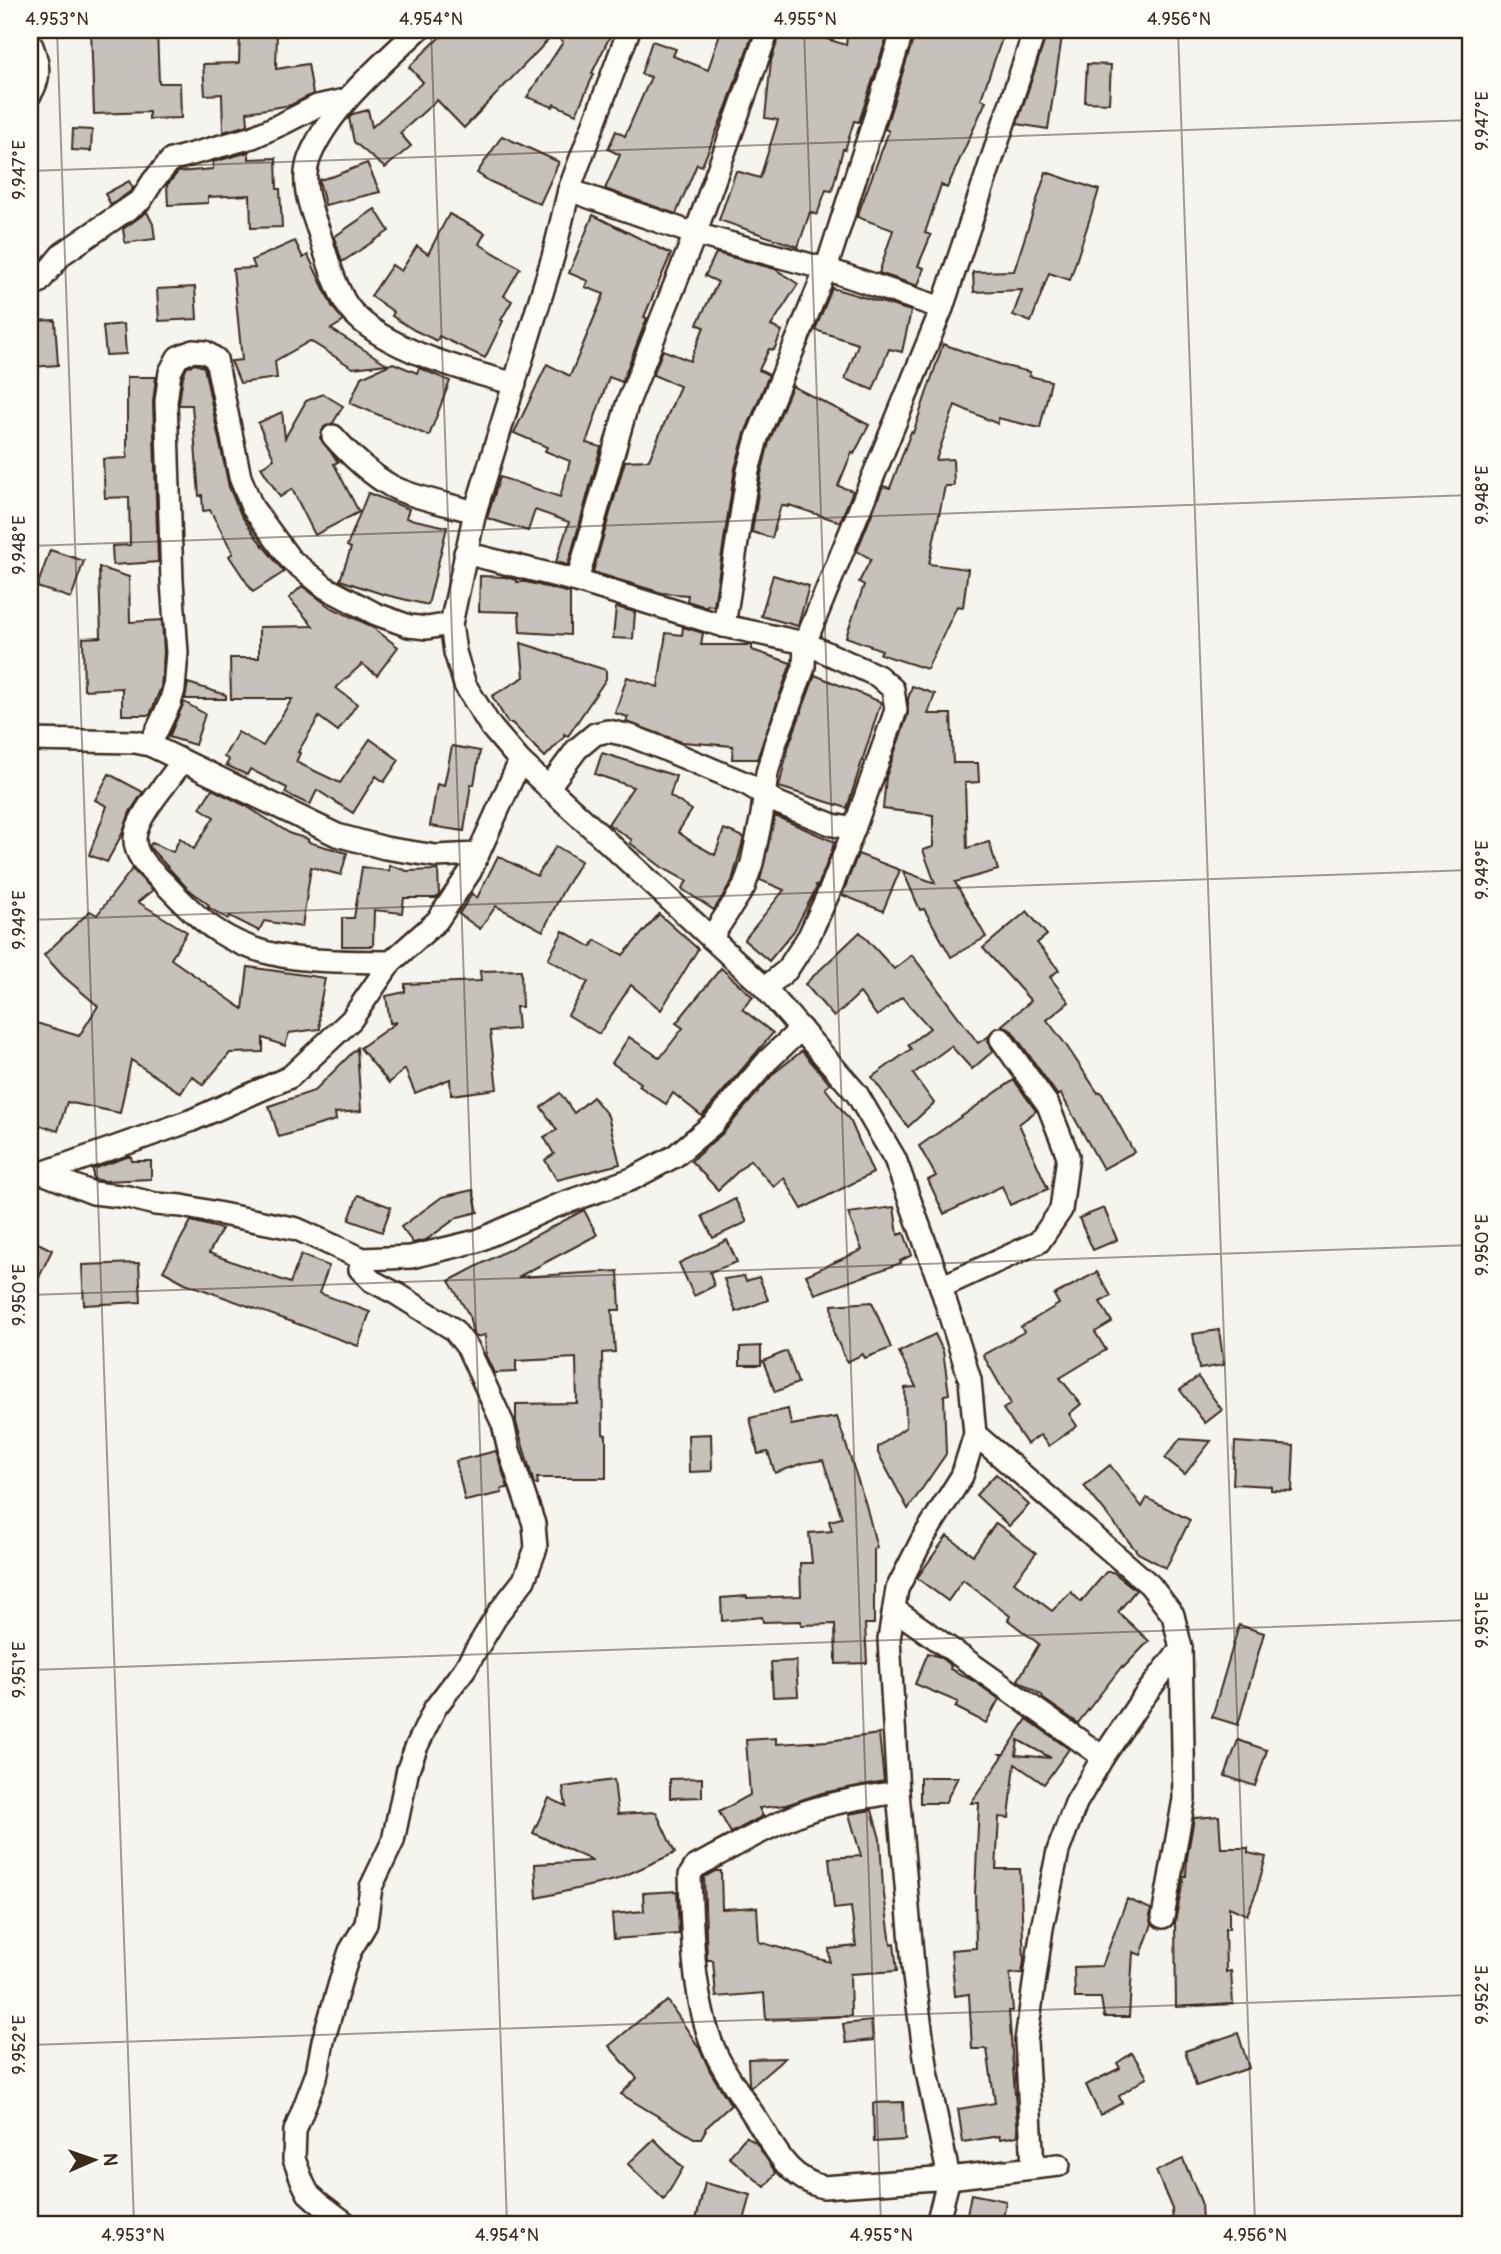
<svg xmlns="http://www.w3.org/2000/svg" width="1501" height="2254" font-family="Pangolin,sans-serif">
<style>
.building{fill:#c7c1bb;stroke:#3b2a1e;stroke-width:2;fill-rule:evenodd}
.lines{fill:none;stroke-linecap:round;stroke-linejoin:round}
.street-casing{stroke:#3b2a1e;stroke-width:26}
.street{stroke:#fdfcf7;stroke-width:21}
.ticks{fill:none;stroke:#3b2a1e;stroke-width:2;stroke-opacity:0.45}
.neatline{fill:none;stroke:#3b2a1e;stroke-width:2.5}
.ticks-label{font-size:18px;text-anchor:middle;fill:#3b2a1e}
</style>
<rect width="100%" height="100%" fill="#f5f4ee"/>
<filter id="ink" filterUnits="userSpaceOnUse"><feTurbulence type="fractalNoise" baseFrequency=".0143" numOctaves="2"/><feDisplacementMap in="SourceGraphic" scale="14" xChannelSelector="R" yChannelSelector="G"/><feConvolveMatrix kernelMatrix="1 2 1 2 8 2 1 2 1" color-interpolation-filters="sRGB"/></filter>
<g filter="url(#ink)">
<!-- building -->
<g class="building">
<path d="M91 30H157L159 83H180L181 118 149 119V112L94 114Z"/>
<path d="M240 30H277L276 69 308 64 313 94 291 105 247 112 248 125 223 132 222 94 205 95 203 64 239 63Z"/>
<path d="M447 30H613L592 73 594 74 576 114 554 104 553 107 527 97 563 42 554 34 464 128 437 100 400 133 411 146 385 168 354 142 349 118 353 114 368 110 372 127 423 82 409 67Z"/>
<path d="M721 30H754L726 108 702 166 697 164 676 214 605 189 620 155 608 149 616 131 625 136 651 77 641 74 652 41 676 49 673 56 708 70Z"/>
<path d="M781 30H798L846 45 848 30H889L859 122 854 121 845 150 843 149 832 191 826 190 817 215 810 212 798 247 719 220 736 171 760 178 778 120 765 118 771 61Z"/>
<path d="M916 30H1005L981 99 986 101 947 188 941 185 925 233 931 235 918 266 924 268 918 286 879 273 893 230 857 217 889 131 885 129Z"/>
<path d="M1048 30H1063L1048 129 1017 124Z"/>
<path d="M1087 64 1111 65 1109 103 1085 102Z"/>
<path d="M73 129 92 130 91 151 72 150Z"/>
<path d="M502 136 559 162 540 204 489 181 477 173Z"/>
<path d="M249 152V159L276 158 277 189H280L282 227 251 228 250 195 208 197V203L168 205 167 185 178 172 213 169V162Z"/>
<path d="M367 163 380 192 325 205 319 180 334 176Z"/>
<path d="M1046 172 1099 190 1070 280 1049 273 1031 322 1013 315 1022 290 974 292 973 272 1014 271Z"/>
<path d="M129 181 133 188 131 191 111 205 105 194Z"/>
<path d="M375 209 389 231 342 262 334 237Z"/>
<path d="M147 212 153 224 155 239 125 243 123 229Z"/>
<path d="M449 214 485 233 479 244 520 268 504 296 512 301 501 320 503 321 485 358 439 336 437 341 414 330 392 316 394 312 371 296 392 265 401 271 417 246 428 254Z"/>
<path d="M593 215 671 254 644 317 647 318 622 382 609 377 586 443 601 447 568 565 556 562 569 522 535 510 528 531 487 518 500 477 560 497 570 461 545 451 547 447 514 433 547 364 570 376 604 294 585 287 588 281 569 273Z"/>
<path d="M295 241 303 258 308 255 333 308 344 321 331 329 387 364 353 368 310 341 275 361 277 378 240 383 231 361 242 360 233 269 255 268 252 260Z"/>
<path d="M716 253 775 269 798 284 771 326 782 331 774 350 769 349 759 370 769 375 745 433 735 468 714 606 707 605 706 607 687 601 688 595 662 593 593 572 625 461 649 460 680 386 653 375 663 350 690 361 704 327 697 324 718 282 705 276Z"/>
<path d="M195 287 197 319 159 321 157 289Z"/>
<path d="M832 288 911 311 902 352 889 349 873 390 845 379 858 344 815 330Z"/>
<path d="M55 320 58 365 32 367 30 321Z"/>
<path d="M124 324 126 354 106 355 103 326Z"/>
<path d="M943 344 1005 366 1030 372 1029 376 1051 381 1040 428 998 418V424L955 405 936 460 953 459 954 486H945L929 564 968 569 963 607 957 606 927 669 880 654 882 650 846 637 864 585 859 582 871 559 857 551 883 486 890 488 911 432 913 433Z"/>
<path d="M393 363 417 373 419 368 450 381 429 436 350 403 361 377Z"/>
<path d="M195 364 204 367 229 487 241 515 256 537 284 572 253 592 229 556 233 553 210 510 203 511 202 495 199 496 192 405H179V403L183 376 187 367Z"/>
<path d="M127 377H156L153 402 158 562 113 565 112 546 130 545 129 497 105 498 103 459 127 458Z"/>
<path d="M792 386 869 425 854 454 852 452 838 486 853 491 840 522 789 505 788 507 781 505 772 538 752 532 761 474 769 442Z"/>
<path d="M323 394 343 406 333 423 324 427 320 438 338 462 334 464 359 512 315 535 292 489 280 497 261 467 274 459 258 423 282 412 285 438 306 401Z"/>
<path d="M368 493 409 509 406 518 447 527 428 605 382 594 340 580 351 548 347 546Z"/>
<path d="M50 550 84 561 71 598 37 587Z"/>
<path d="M99 567 129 577 130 622 162 620 164 653 161 687 150 715H122V688L84 690 83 638 101 637Z"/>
<path d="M773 575 809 586 798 626 761 616Z"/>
<path d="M480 576 505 577 517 580V582H526L570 593V635L520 632 519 612 479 611Z"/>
<path d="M302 586 330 607 371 626 398 647 377 675 362 664 336 688 357 704 338 731 319 717 298 752 300 753 296 762 340 783 370 739 399 760 384 782 376 776 353 813 317 790 310 805 285 793 287 788 250 769 247 775 226 765 229 760 224 757 238 732 263 746 292 699H231L230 658H259V627L313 626 289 598Z"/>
<path d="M616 607 635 612 633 639 613 638Z"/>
<path d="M683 627 703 633 701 645H752V650L791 663 757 759H732L733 746 682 742 626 722 628 717 615 713 627 677 658 687 666 633 682 635Z"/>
<path d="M521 643 606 670V679L568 736 564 734V737L545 757 512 723H508L492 696 524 677Z"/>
<path d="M815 675 881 702 847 808 779 787 788 748Z"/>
<path d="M188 683 226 695V699H185Z"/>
<path d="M912 686 935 694 928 714H951L953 763H978L979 782 965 783 967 848 989 842 998 870 955 882 986 937 951 957 924 909 920 910 903 871 935 883 923 850 933 847V815L883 809 886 777 908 714V699Z"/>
<path d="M184 702 205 714 195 745 169 737Z"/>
<path d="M452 746 480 751 474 785 471 784 464 831 430 826 437 784 444 786Z"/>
<path d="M602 753 676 776 670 796 692 810 678 832 695 844 715 855 724 829 744 837 732 881 714 910 682 889 687 881 663 868 630 843 632 840 608 824 633 787 595 774Z"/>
<path d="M109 774 143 792 130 812 122 834 107 862 89 855 107 806 95 800Z"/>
<path d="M212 789 246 806 291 834 308 839V842L347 853 341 875 311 867 302 927 264 921 259 931 230 916 228 919 208 907 209 905 187 888 152 850 149 846 152 843 173 852 180 838 194 849 214 817 200 808Z"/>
<path d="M775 816 835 842 818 886 815 885 817 887 794 931 769 961 744 940 784 890 760 880Z"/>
<path d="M556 846 581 861 563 891 543 931 496 906 480 929 459 914 472 894 477 898 498 856 537 876Z"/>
<path d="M858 854 900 870 883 911 842 895Z"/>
<path d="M389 865 407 871 438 870 439 895 436 898H404L402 913 374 910 373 946H342V918H354L362 867 389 871Z"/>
<path d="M132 869 153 890 138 902 187 932 171 959 243 1009 248 967 325 978 319 1010 320 1029 289 1033 285 1046 263 1038V1052L230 1053 203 1085 192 1076 181 1093 131 1060 120 1113 67 1102 58 1131 30 1122V1021L79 1036 98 1006 63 976 44 955 90 911 97 915Z"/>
<path d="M1027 911 1047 935 1037 943 1059 970 1050 977 1069 1002 1047 1020 1066 1045 1098 1093 1101 1092 1134 1152 1103 1169 1061 1094 1058 1096 1012 1031 1002 1025 1031 1001 983 948Z"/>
<path d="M659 914 698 949 661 1010 631 985 599 1034 568 1015 588 982 548 959 563 931 591 947 595 940 623 955Z"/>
<path d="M860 932 894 969 912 955 978 1043 989 1036 988 1041 993 1051 972 1069 951 1046 913 1074 934 1103 908 1127 872 1077 911 1049 908 1045 930 1028 902 997 877 1016 860 993 834 1017 805 984Z"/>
<path d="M721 968 753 997 742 1009 773 1033 702 1116 673 1093 666 1104 639 1086 641 1083 612 1063 629 1037 660 1058 683 1028 676 1023Z"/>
<path d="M521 970 522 1007H516L518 1029 490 1031 497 1089 451 1095 450 1079 415 1093 405 1069 389 1083 360 1048 397 1022 390 1023 386 996 405 992V984L481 981 480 971Z"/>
<path d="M357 1048 361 1111 335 1113 336 1120 279 1137 269 1106 314 1091Z"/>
<path d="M802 1051 830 1084 825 1088 851 1122 873 1173 802 1209 784 1178 774 1187 750 1160 718 1190 691 1161 723 1133 774 1073Z"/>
<path d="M1014 1080 1036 1111 1019 1124 1048 1189 1010 1205 1002 1186 944 1214 928 1180 936 1176 919 1146Z"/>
<path d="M560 1093 574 1113 593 1097 608 1116 620 1164 557 1180 545 1160 554 1154 544 1137 557 1130 541 1107Z"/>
<path d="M127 1157H131L132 1161H151V1179L105 1181 93 1179V1169Z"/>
<path d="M473 1190 478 1212 458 1217 426 1240 413 1243 401 1227 442 1197Z"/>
<path d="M358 1195 391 1207 382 1232 349 1220Z"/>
<path d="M735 1199 747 1222 713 1238 702 1216Z"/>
<path d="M894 1207 898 1235 904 1233 912 1255 900 1261 901 1263 815 1294 806 1275 862 1250 848 1213Z"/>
<path d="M1104 1208 1117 1240 1093 1250 1079 1218Z"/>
<path d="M584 1210 597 1235 518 1277 618 1271 620 1310H612L615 1352 602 1353 603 1434 606 1435V1478H537L538 1484H534L516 1422V1404L577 1403 576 1358 516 1361V1372L494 1373 486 1356 485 1335 476 1337 473 1334 469 1315 449 1281Z"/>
<path d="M191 1221 222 1229 209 1253 290 1283 301 1255 329 1266 319 1293 370 1312 358 1346 185 1283 163 1271Z"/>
<path d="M30 1239 52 1250 30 1296Z"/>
<path d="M727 1240 737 1262 710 1272 714 1286 694 1296 679 1263Z"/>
<path d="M139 1263 141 1302 84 1305 82 1265Z"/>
<path d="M1097 1272 1111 1296 1100 1302 1112 1322 1095 1332 1106 1350 1060 1378 1081 1404 1069 1414 1077 1426 1049 1446 1040 1435 1027 1444 1003 1409 1011 1404 983 1355 1024 1332 1021 1327 1059 1304 1054 1295Z"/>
<path d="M744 1276 746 1281 759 1277 768 1300 736 1312 724 1279Z"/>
<path d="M872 1302 891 1348 865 1358 863 1354 847 1362 834 1334 832 1305Z"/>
<path d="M1219 1330 1224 1365 1199 1369 1193 1334Z"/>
<path d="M935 1334 943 1351 949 1394 944 1395 946 1454 908 1509 878 1453V1447L906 1427 905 1388 916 1387 899 1352Z"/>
<path d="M761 1346V1365H740V1347Z"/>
<path d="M787 1351 798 1383 775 1392 763 1361Z"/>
<path d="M1198 1377 1222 1410 1205 1423 1180 1390Z"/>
<path d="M788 1409 791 1425 837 1417 866 1505 877 1548 874 1549V1624H865L867 1663 836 1664 835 1624 801 1625V1621L763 1622 762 1617 722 1621 721 1598 747 1596V1598L801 1596 800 1563H812L809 1533 832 1531 829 1521 842 1518 823 1460 804 1463 775 1473 768 1452 758 1454 750 1418Z"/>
<path d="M711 1434 712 1471 689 1472 688 1435Z"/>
<path d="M1180 1439 1211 1441 1185 1474 1165 1458Z"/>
<path d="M1235 1442 1294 1446 1292 1491 1271 1490V1486L1233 1484Z"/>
<path d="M496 1451 508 1488 501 1489 502 1493 465 1501 456 1461Z"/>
<path d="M1110 1465 1142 1507 1147 1498 1190 1520 1166 1568 1138 1553 1084 1486Z"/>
<path d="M996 1474 1029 1505 1009 1526 976 1495Z"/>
<path d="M996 1523 1036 1553 1014 1582 1052 1611 1071 1592 1081 1602 1106 1572H1113L1136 1590 1118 1612 1149 1641 1123 1668 1122 1666 1078 1723 1042 1698 1043 1696 1018 1680 1039 1644 1008 1620 1010 1616 963 1580 948 1601 917 1578 947 1536 973 1555Z"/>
<path d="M1239 1625 1264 1633 1238 1725 1212 1717Z"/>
<path d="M928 1653 940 1657 951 1666 950 1669 974 1681 999 1699 986 1723 955 1707 958 1702 915 1684Z"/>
<path d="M796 1661 798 1696 773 1697 771 1662Z"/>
<path d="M1027 1719 1069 1749 1044 1784 1015 1764 1009 1818 999 1817 996 1869H1020L1024 1961 1022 1973 1010 1974 1013 2011H1009L1018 2136 1000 2139 999 2136 963 2142 958 2109 995 2103 987 2049H972L969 1994 955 1996 951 1950 976 1948 975 1893 979 1803H971L1003 1756 1000 1754H1004ZM1018 1740 1051 1758 1016 1755Z"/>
<path d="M879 1734 884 1781 822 1793 786 1805 759 1808 763 1816 731 1833 719 1812 750 1795 746 1740 776 1738V1744L828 1741Z"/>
<path d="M1238 1740 1267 1750 1255 1786 1225 1776Z"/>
<path d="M920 1777H958L945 1803H920Z"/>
<path d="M702 1778V1797L670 1798V1779Z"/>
<path d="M614 1780 618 1814 656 1812 675 1853 615 1880 537 1898 535 1864 593 1861 533 1833 549 1798 566 1806 563 1787Z"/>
<path d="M872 1810 880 1839 883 1888 891 1944 894 1943 897 1971 850 1974 851 2016 766 2020 764 1993 716 1997 713 1960H707L704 1877 715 1871H721L722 1909 757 1907 759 1942 830 1962 829 1949 856 1946 851 1907 834 1909 829 1858 861 1856 849 1814Z"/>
<path d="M1219 1816 1221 1848H1248V1853L1266 1857 1256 1893 1247 1915 1229 1907V1929H1225L1226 1972 1231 1971 1233 2004 1176 2007 1175 1922 1184 1876H1186L1187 1858 1194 1818Z"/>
<path d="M677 1891 679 1934 614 1939 612 1914 644 1911 643 1893Z"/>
<path d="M1127 1899 1151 1909 1150 1915 1152 1924 1141 1955 1133 1952 1129 2017H1104L1101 1998H1075L1074 1967 1102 1966Z"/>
<path d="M668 2001 700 2049 710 2071 731 2105 708 2126 701 2138H694L621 2094 637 2078 609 2046 641 2019Z"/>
<path d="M871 2021 873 2040 846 2043 843 2024Z"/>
<path d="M1238 2033 1249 2068 1196 2086 1185 2051Z"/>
<path d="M1132 2053 1147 2077 1119 2096 1122 2103 1100 2115 1086 2085 1120 2068 1117 2063Z"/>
<path d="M785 2058 751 2087 749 2084 748 2059Z"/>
<path d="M903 2102 905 2140 874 2142 873 2103Z"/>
<path d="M746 2136 756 2143 776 2173 765 2187 729 2157Z"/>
<path d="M654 2139 683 2168 664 2200 628 2164Z"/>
<path d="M1183 2159 1201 2202 1202 2224H1173L1172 2209 1156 2171Z"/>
<path d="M705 2183 751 2195 743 2224H695Z"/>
<path d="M971 2194 1006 2201 1002 2224H965Z"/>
</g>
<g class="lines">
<defs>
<g id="street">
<path d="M418 30C380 66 332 106 311 154 299 180 310 207 319 232 326 255 333 280 345 302 373 348 466 370 515 384"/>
<path d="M629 30 569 190 553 257 475 512 451 624 455 652 465 685 491 727 520 761 765 988 857 1094 895 1159 941 1287 970 1380 975 1434 962 1476 923 1538 897 1589 889 1639 898 1792 914 1977 927 2072 949 2178 1059 2165"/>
<path d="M30 45 32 46C39 65 41 78 30 95"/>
<path d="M569 190 695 234 826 269 942 308"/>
<path d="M30 287 39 282 62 254 141 200 153 181 171 160 253 137 284 123 317 106 345 100"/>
<path d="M333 436C350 455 368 473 391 486 411 497 451 505 475 512"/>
<path d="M465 553 577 581 724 626 805 643 878 676 893 689 896 710 854 829 831 888 809 936 787 970 765 988"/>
<path d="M577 581 627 405 695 234 768 30"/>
<path d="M724 626 748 471 757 438 826 269 903 30"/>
<path d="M30 740 135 742 150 745 337 835 385 848 436 856 478 854"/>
<path d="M150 745 170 703 174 689 177 653 172 581 167 428 166 402 170 372 178 357 193 351 205 352 216 359 240 477 252 507 290 559 326 588 376 614 409 626 427 628 451 624"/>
<path d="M182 761C169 782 137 814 135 838 134 857 151 870 163 882 180 899 198 919 219 932 270 965 333 961 391 962"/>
<path d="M548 788 577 749 595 734 608 731 631 736 664 749 747 784 778 803 833 825 854 829"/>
<path d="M711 938 744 887 752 863 762 815 767 773 775 744 804 667 805 643 942 308 1035 30"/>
<path d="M30 1172 42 1173 93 1193 128 1197 155 1204 182 1206 297 1229 363 1259 411 1257 477 1241 553 1207 632 1179 675 1156 713 1124 768 1060 801 1029"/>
<path d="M42 1173 190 1121 290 1077 351 1020 391 962 437 921 470 872 520 761"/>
<path d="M941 1287 1039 1242 1061 1210 1068 1156 1048 1105 1001 1039"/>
<path d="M975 1434 1150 1585 1173 1615 1181 1648 1184 1799 1163 1917"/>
<path d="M894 1609 1103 1757"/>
<path d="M898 1792C866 1797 833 1802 802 1813 765 1828 730 1848 695 1867L690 1875C692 1932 692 2003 717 2056 729 2080 746 2102 760 2125 778 2153 788 2178 823 2187L949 2178 937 2224"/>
<path d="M1033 2167 1026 2041 1042 1928 1058 1851 1076 1803 1103 1757 1140 1702 1181 1648"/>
<path d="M347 2224 318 2202 308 2193 303 2183 294 2159 295 2131 317 2073 323 2041 344 1969 350 1951 366 1924 371 1887 393 1841 408 1769 416 1748 435 1708 464 1670 499 1612 524 1580 536 1548 534 1524 509 1450 503 1424 468 1348 453 1329 397 1294 372 1281 360 1269 363 1259"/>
</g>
</defs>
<!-- street casing -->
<use href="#street" class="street-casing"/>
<!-- street -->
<use href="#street" class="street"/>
</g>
</g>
<!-- ticks -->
<path class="ticks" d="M57 30 134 2224M431 30 507 2224M804 30 881 2224M1178 30 1255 2224M30 171 1471 120M30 546 1471 495M30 920 1471 870M30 1295 1471 1245M30 1670 1471 1620M30 2045 1471 1995"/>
<!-- margin -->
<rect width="1501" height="2254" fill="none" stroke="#fdfcf7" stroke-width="77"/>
<!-- north arrow -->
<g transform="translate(94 2160) rotate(88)" stroke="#fdfcf7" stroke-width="5" paint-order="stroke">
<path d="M0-5L12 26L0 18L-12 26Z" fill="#3b2a1e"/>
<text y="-10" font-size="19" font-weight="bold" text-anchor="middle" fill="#3b2a1e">N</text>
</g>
<rect x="38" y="38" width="1424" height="2178" class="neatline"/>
<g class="ticks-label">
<text x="57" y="25">4.953°N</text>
<text x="431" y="25">4.954°N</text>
<text x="805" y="25">4.955°N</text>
<text x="1179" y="25">4.956°N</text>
<text transform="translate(1482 121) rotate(-90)" y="6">9.947°E</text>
<text transform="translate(19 170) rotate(-90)" y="6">9.947°E</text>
<text transform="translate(1482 495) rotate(-90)" y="6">9.948°E</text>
<text transform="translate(19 545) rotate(-90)" y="6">9.948°E</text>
<text transform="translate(1482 870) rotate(-90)" y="6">9.949°E</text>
<text transform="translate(19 920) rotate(-90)" y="6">9.949°E</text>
<text transform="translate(1482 1245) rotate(-90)" y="6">9.950°E</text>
<text transform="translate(19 1295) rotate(-90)" y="6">9.950°E</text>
<text transform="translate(1482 1620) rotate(-90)" y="6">9.951°E</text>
<text transform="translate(19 1670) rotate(-90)" y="6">9.951°E</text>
<text transform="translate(1482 1995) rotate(-90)" y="6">9.952°E</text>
<text transform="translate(19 2045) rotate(-90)" y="6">9.952°E</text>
<text x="133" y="2241">4.953°N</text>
<text x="507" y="2241">4.954°N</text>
<text x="881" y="2241">4.955°N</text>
<text x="1255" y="2241">4.956°N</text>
</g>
</svg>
